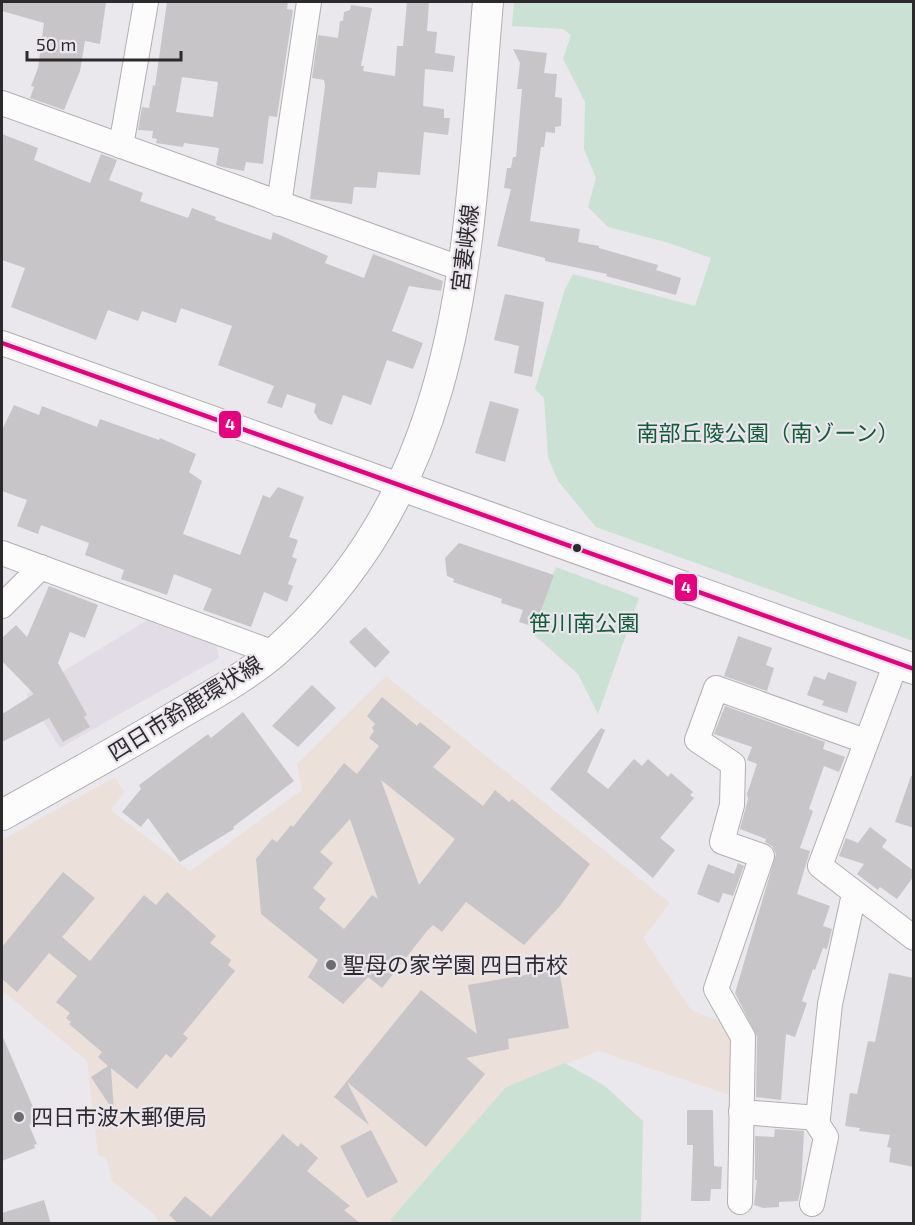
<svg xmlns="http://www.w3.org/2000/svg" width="915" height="1225" font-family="'Exo 2','Noto Sans JP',sans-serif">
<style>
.built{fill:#e2dce6}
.education{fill:#ece0da}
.green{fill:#cae1d3}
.building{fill:#c7c5c8;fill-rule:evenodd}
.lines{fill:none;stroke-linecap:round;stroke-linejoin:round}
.minor-casing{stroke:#b1afb2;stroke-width:26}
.major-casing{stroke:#b1afb2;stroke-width:32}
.minor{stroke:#fcfcfc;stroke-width:24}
.major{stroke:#fcfcfc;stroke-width:30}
.bus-1-casing{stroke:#ebe6ee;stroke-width:9}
.bus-1{stroke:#e5007d;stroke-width:4.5}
.bus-dot{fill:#2c2a2d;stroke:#ebe6ee;stroke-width:2}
.poi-dot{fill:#6e6c70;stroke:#ebe6ee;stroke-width:2}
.labels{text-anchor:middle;stroke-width:4.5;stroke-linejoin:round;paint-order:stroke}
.street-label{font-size:22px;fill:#2c2a2d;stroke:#ebe6ee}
.park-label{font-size:22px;fill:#125b38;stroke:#ebe6ee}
.poi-label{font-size:22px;fill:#2c2a2d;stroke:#ebe6ee;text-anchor:start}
.line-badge{stroke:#ebe6ee;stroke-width:2}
.badge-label{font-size:16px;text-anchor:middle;font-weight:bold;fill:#fff}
</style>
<rect width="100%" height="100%" fill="#eae8ec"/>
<!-- built -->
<path class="built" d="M149 619 216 643 219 658 60 748 26 694Z"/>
<!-- education -->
<path class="education" d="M386 676 670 903 643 938 691 1010 725 1023 737 1039 730 1095 599 1051 506 1087 391 1219 392 1223H159L154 1214 112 1181 106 1158 98 1155 87 1061 5 993H2V840L115 777 124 792 111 810 190 871 302 790 297 764Z"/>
<!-- green -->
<g class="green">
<path d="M514 2H913V641L596 527 558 481 548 457 544 398 535 389 565 289 573 274 695 306 711 258 669 243 608 227 588 207 596 178 584 149 585 102 563 59 571 35 563 29 512 26Z"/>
<path d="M556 567 639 598 598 714 578 674 531 632Z"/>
<path d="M565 1063 605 1086 643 1121 641 1223H392L391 1219 506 1087Z"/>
</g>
<!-- building -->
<g class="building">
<path d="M2 2H106L100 44 85 41 80 71 64 110 30 98 34 87 31 86 38 68 44 23 2 11Z"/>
<path d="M167 2H288L287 9 293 10 277 117 269 116 263 164 246 162 244 171 222 167 216 165 219 148 184 143 183 147 156 143 157 139 152 138 153 131 138 130 142 107 149 108 153 85 155 86ZM182 77 218 82 213 117 176 112Z"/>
<path d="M407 2H429L427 31 437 32 435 53 455 56 453 72 425 69 423 106 444 109V118H450L448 135 424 132 420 175 378 172 376 188 354 187 352 204 310 199 325 86 324 80 312 78 318 35 338 38 340 21H343L344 12 350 10 351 5 372 8 361 66H364L363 71 395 76 397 46H403Z"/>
<path d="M513 49 547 53 544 73 557 74 555 97 562 98 561 126 555 127V133L546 132 544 147H541L530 221 580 229 578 242 599 246V248L658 265 656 270 681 278 676 295 606 276 607 274 545 261V258L497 246 511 189 504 188 507 168H511L513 157H516L522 89H517L520 63Z"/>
<path d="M2 134 38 148 34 160 90 183 101 154 117 160 109 180 143 193 140 201 188 218 192 208 216 217 215 220 271 240 273 232 328 256 325 263 364 278 373 254 443 281 441 291 409 286 392 331 423 343 413 369 387 360 371 405 343 395 332 425 319 420 314 412 316 404 287 394 282 408 267 403 274 386 218 365 232 326 181 308 176 323 142 311 138 321 108 310 96 340 11 307 25 268 2 260Z"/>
<path d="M505 294 544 302 532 377 514 373 519 346 494 340Z"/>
<path d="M490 401 519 409 505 462 475 453Z"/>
<path d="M14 405 39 415 42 406 97 427 100 419 159 440 160 438 196 454 189 472 202 481 183 534 240 555 263 495 270 498 278 487 304 497 289 537 298 540 292 557 297 559 288 584 293 586 287 602 264 592 251 627 203 610 212 589 174 574 167 595 121 579 124 570 85 555 89 543 41 525 38 534 17 526 27 500 2 491V430Z"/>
<path d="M459 543 554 575 535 627 519 622 523 610 501 603 502 599 453 582 454 579 447 576 445 558Z"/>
<path d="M49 586 98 605 85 638 70 632 58 663 87 715 84 717 90 727 63 742 49 718 2 742V714L34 694 2 661V638L16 625 27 637Z"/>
<path d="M365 627 390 652 375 668 349 642Z"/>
<path d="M738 636 772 648 766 665 774 668 767 691 724 676Z"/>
<path d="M828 672 857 682 847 713 822 705 824 701 807 695 814 676 825 680Z"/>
<path d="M312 685 336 708 298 747 272 726Z"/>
<path d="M382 697 417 726 420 722 451 747 433 767 483 806 495 790 509 802 512 799 590 864 560 906 524 945 466 902 442 932 433 925 427 931 382 988 368 977 343 1004 308 977 318 960 261 914 256 859 272 839 277 842 291 825 293 827 344 763 357 774 379 746 369 738 374 731 372 728 375 724 367 716ZM381 780 455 839 419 885ZM350 819 378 899 372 895 344 929 319 908 326 899 313 888 333 863 320 852Z"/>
<path d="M725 706 825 742 823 749 845 757 839 772 824 766 809 809 813 811 800 848 810 851 797 894 830 906 823 926 832 929 827 949 823 948 815 970 813 969 802 1001 807 1003 795 1037 786 1034 781 1100 756 1097 757 1037 735 993 776 854 772 846 765 842 766 839 740 829 748 799 747 794 757 764 747 760 752 747 714 734Z"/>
<path d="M243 712 294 781 233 827 234 829 180 862 148 818 141 827 122 812 141 789 139 785 208 734 211 738Z"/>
<path d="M601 728 605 730 587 772 608 789 634 759 642 766 648 759 668 777 671 773 693 792 690 795 694 798 660 838 675 850 653 878 550 789Z"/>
<path d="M911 776H914V828L895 822Z"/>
<path d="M870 827 887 840 882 847 914 871V876L897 899 880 887 878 890 857 874 864 864 839 856 846 838 858 843Z"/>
<path d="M738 863 744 866 733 896 723 893 719 903 697 894 708 864 734 874Z"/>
<path d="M63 872 95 898 62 937 90 961 144 895 156 905 167 892 216 936 210 943 231 960 228 965 235 971 183 1034 188 1038 171 1058 166 1054 137 1089 111 1068 114 1112 91 1077 108 1066 98 1057 102 1052 69 1024 71 1022 66 1018 70 1013 56 1002 77 976 49 953 17 992 2 979V947Z"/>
<path d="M559 969 569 1028 508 1039 509 1049 466 1058 485 1074 426 1147 347 1082 369 1125 334 1097 421 990 477 1034 468 985Z"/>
<path d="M889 973 914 978V1167L889 1162 891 1148 887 1147 890 1135 859 1131 860 1128 845 1126 850 1093 857 1094 868 1041 875 1042Z"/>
<path d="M2 1035 39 1121 29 1125 37 1144 34 1145 35 1148 2 1161Z"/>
<path d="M687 1110H713L714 1166 722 1167 721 1189H711L710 1201H691L693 1145H687Z"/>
<path d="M775 1129 804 1131 801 1188 798 1201 779 1202V1207L763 1208 754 1205 757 1180H755V1136L774 1137Z"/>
<path d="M371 1130 398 1182 367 1198 340 1146Z"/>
<path d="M283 1134 298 1147 301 1143 318 1158 307 1171 350 1206 344 1210 361 1224H179L169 1215 185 1196 211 1217Z"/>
<path d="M44 1200 51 1224H2V1213Z"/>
</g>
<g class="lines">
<defs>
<g id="minor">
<path d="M2 103 465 270"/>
<path d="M121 146 146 2"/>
<path d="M279 204 309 2"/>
<path d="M2 343 402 486"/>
<path d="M2 553 274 653"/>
<path d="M2 606 41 567"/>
<path d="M896 663 820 866 914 938"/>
<path d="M741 1112 818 1118 830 1004 854 894"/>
<path d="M740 1202 743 1037 716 989 762 856 722 842 732 805 733 764 697 740 716 688 865 741"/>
<path d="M812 1204 826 1137 813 1117"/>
</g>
<g id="major">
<path d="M402 486 914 669"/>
<path d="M2 815C60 783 119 750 176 716 210 696 246 677 275 652 471 478 467 241 488 2"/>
</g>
</defs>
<!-- minor casing -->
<use href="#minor" class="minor-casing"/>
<!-- major casing -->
<use href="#major" class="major-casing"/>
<!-- minor -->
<use href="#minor" class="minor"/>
<!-- major -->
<use href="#major" class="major"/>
<defs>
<path id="bus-1" d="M2 343 914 669"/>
</defs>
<!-- bus-1 casing -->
<use href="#bus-1" class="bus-1-casing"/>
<!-- bus-1 -->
<use href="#bus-1" class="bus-1"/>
</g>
<!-- markers -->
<circle class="bus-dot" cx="577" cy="548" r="5"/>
<g class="poi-dot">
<circle cx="331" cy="965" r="6"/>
<circle cx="19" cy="1117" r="6"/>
</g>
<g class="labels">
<!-- street labels -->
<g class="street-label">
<text transform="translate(465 248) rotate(-83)" y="8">宮妻峡線</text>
<text transform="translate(185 708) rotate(-32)" y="8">四日市鈴鹿環状線</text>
</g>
<!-- park labels -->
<g class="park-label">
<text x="768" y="441">南部丘陵公園（南ゾーン）</text>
<text x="584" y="631">笹川南公園</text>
</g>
<!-- poi labels -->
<g class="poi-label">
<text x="343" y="973">聖母の家学園 四日市校</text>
<text x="31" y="1125">四日市波木郵便局</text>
</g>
</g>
<g class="line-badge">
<rect x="218" y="410" width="24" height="29" rx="6" fill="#e5007d"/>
<rect x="674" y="573" width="24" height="29" rx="6" fill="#e5007d"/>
</g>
<g class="badge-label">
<text x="230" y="430">4</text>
<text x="686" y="593">4</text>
</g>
<!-- border -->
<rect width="915" height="1225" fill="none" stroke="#2c2a2d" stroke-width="6"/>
<!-- scale -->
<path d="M27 51v9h154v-9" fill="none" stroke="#2c2a2d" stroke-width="3"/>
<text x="36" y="51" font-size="18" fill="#2c2a2d" stroke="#ebe6ee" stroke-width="4.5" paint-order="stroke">50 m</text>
</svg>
